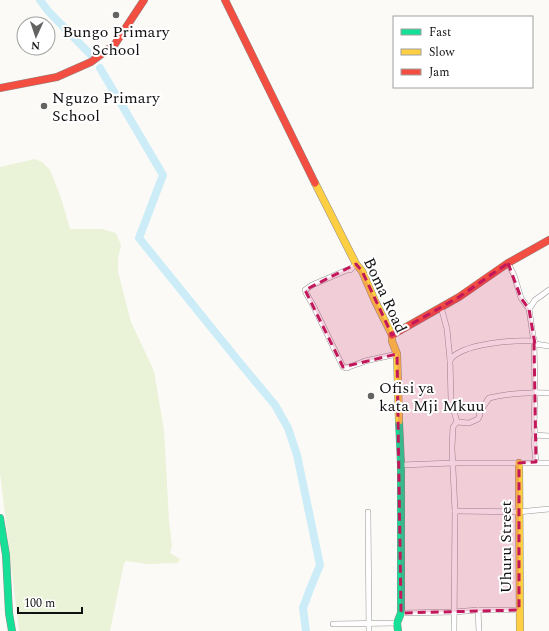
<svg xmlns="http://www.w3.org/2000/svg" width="549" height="631" font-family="Spectral,serif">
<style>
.green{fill:#eaf2d7}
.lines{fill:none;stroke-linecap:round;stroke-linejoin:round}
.river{stroke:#ccedf7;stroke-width:8}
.street-casing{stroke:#979695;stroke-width:6}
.fast-casing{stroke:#8d8d8b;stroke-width:8}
.slow-casing{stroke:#8d8d8b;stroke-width:8}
.jam-casing{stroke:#8d8d8b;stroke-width:8}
.street{stroke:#fffefe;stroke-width:5}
.fast{stroke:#16e098;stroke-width:7}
.slow{stroke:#ffcf43;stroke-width:7}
.jam{stroke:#f24e42;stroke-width:7}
.marked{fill:#c2185b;fill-opacity:0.2;stroke:#c2185b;stroke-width:3;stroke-dasharray:8 5;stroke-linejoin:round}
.poi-dot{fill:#636362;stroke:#fff;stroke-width:1.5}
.labels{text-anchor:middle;stroke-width:4;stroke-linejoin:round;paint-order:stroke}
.poi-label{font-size:16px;fill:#111;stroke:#fff;text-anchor:start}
.street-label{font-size:16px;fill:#111;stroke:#fff}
</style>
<rect width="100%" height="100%" fill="#fcfaf7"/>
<!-- green -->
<path class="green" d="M35 159 42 162 50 170 61 198 70 229H102L116 233 121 245 118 259V272L123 291 131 322 154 371 164 430 169 520 172 546 170 553 180 559 178 563 148 564 126 561 124 563 110 631H19L0 473V167Z"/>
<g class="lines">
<!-- river -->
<g class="river">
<path d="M40 0 48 11 91 55"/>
<path d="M100 68 163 175 139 238 240 363 275 405 288 428 297 455 320 565 310 589 303 608 306 631"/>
</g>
<defs>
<g id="street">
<path d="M508 263 514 275 521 298 529 309 533 336 535 343"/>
<path d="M356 264 350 270H347L312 285 305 290 306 293 313 305 343 367 347 368C353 365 359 364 365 361L397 354"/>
<path d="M441 307 447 329 450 360"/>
<path d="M529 309 535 300 549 290"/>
<path d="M534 341 535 392 534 425 535 435 534 443 536 462"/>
<path d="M535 344 549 346"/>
<path d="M457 422 469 423 478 419 480 415 479 413 489 398C509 393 529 392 549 393"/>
<path d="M535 435 549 436"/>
<path d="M401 465 453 463H549"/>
<path d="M455 511 518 512 549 509"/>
<path d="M368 512 369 631"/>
<path d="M478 610 479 631"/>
<path d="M401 613 454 612 478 610H519"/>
<path d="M333 624 397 623"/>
<path d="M454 631 455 511 452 448 453 427 457 422 451 400 450 360C462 343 514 340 534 341"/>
</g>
<g id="fast">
<path d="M0 518 6 555 9 613 12 631"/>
<path d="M398 631 397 623 401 613V465L399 421"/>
</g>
<g id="slow">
<path d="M315 183 356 264 362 271 375 301 392 335V341L397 354 399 421"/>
<path d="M519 463 520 631"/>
</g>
<g id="jam">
<path d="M225 0 315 183"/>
<path d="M0 88 57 77 91 62 115 44 144 0"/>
<path d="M392 335 459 297 508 263 549 240"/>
</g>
</defs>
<!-- street casing -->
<use href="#street" class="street-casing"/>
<!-- fast casing -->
<use href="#fast" class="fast-casing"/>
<!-- slow casing -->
<use href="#slow" class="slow-casing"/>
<!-- jam casing -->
<use href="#jam" class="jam-casing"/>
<!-- street -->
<use href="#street" class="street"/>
<!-- fast -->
<use href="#fast" class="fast"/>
<!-- slow -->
<use href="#slow" class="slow"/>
<!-- jam -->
<use href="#jam" class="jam"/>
</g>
<!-- marked area -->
<path class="marked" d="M508 263 521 298 529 309 535 344 534 341 536 462 519 463V610L401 613 397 354 343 367 305 290 356 264 362 271 392 335 459 297Z"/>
<!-- markers -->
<g class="poi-dot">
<circle cx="116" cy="15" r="4"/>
<circle cx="44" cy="106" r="4"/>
<circle cx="371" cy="396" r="4"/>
</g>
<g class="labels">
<!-- poi labels -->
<g class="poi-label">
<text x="116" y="37" text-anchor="middle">Bungo Primary<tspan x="116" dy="18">School</tspan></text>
<text x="52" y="103">Nguzo Primary<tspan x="52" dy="18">School</tspan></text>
<text x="379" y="393">Ofisi ya<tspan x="379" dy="18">kata Mji Mkuu</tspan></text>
</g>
<!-- street labels -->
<g class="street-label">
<text transform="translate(386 295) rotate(65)" y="6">Boma Road</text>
<text transform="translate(505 547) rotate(-90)" y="6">Uhuru Street</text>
</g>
</g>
<!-- legend -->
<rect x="393" y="16" width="140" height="72" fill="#ffffff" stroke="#a0a0a0"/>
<rect x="401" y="29" width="20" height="6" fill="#16e098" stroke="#a0a0a0"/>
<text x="429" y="36" font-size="12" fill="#111111">Fast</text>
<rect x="401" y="49" width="20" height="6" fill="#ffcf43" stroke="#a0a0a0"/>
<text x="429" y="56" font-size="12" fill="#111111">Slow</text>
<rect x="401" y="69" width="20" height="6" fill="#f24e42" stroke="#a0a0a0"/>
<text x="429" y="76" font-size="12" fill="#111111">Jam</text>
<!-- north arrow -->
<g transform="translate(36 36) rotate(183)"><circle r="19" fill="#ffffff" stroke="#a0a0a0"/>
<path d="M0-3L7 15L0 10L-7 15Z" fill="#636362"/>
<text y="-6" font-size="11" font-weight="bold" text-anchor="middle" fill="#111111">N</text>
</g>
<!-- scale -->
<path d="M18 607v6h64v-6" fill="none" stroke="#111111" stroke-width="2"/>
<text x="24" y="607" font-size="12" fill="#111111" stroke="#ffffff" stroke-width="3" paint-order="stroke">100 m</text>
</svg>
